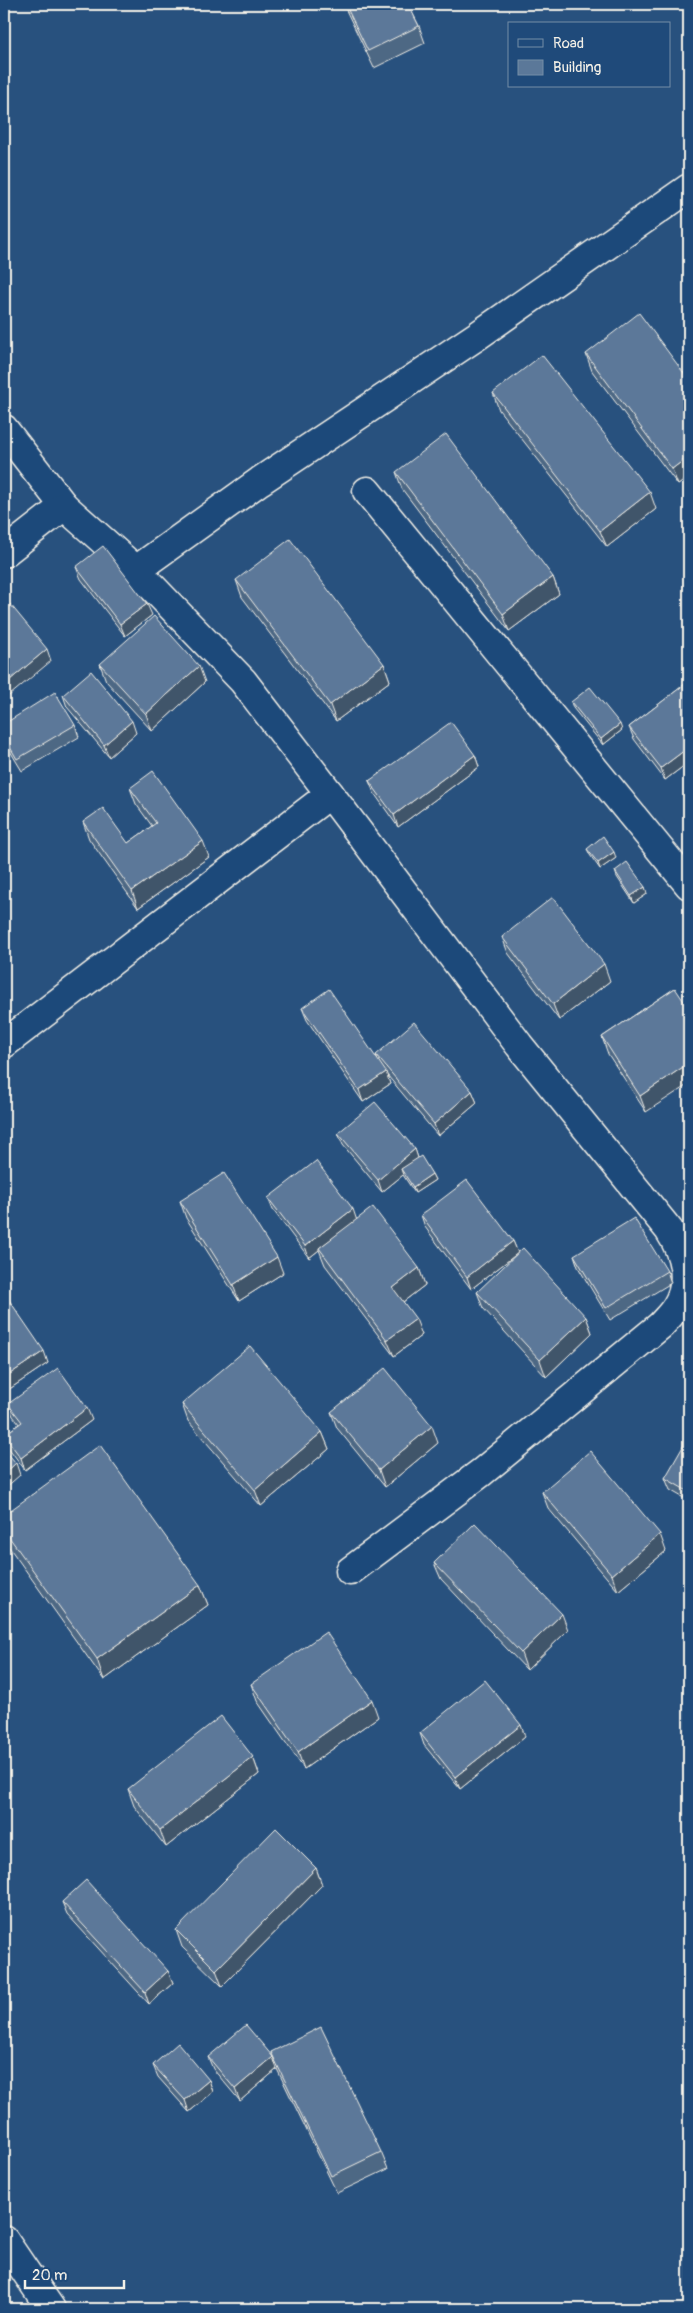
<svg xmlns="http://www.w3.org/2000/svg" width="693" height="2313" font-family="Pangolin,sans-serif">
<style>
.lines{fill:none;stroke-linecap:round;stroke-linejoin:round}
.minor-casing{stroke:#f4f1e8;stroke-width:31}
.minor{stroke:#1f4a7a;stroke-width:28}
.wall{fill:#4e6784;stroke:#f4f1e8}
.shaded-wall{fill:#40546b;stroke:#f4f1e8}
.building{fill:#5b7899;stroke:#f4f1e8}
</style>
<rect width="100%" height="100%" fill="#28517e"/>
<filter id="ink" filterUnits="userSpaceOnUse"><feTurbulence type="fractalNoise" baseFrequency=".02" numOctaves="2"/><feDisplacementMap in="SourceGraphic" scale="10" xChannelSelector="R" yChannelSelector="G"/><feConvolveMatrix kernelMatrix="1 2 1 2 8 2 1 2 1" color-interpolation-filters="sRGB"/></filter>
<g filter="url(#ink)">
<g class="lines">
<defs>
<g id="minor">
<path d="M4 429 64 506 136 570 243 681 330 794 519 1045 669 1230C684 1253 692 1282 676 1307 672 1314 666 1319 661 1325L482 1472 350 1571"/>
<path d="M367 491 689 885"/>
<path d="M4 553 64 506"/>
<path d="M136 570 260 481 477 336 689 188"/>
<path d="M4 1044 330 794"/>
<path d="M4 2240 51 2309"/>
</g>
</defs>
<!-- minor casing -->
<use href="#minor" class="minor-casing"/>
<!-- minor -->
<use href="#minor" class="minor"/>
</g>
<!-- wall -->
<g class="wall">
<path d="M343 4H408L419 26 425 43 374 68Z"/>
<path d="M586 354 689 380V477L678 485 592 371Z"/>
<path d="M493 393 656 509 607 547 499 410Z"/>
<path d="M396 472 553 577 559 594 509 631 402 489Z"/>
<path d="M76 567 152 615 125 636 81 579Z"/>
<path d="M236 580 384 664 390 681 336 721 242 597Z"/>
<path d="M100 664 205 682 152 731 106 681Z"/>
<path d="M689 681V762L665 780 634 739 629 727Z"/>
<path d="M63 695 136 733 109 757 67 707Z"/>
<path d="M571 702 622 730 603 745 573 708Z"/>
<path d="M4 724 75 725 79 737 22 771 4 741Z"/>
<path d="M475 755 479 767 398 827 374 793 369 781Z"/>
<path d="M130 788 209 857 138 908 89 839 83 822 128 843 152 826 136 804Z"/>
<path d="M587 849 616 858 600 869 590 855Z"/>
<path d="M615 871 645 887 647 894 634 903 617 877Z"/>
<path d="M502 937 610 981 559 1020 508 953Z"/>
<path d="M675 988 646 1112 608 1054 602 1037Z"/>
<path d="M302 1008 378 1061 376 1055 472 1091 477 1103 438 1136 387 1075 390 1084 363 1102 307 1020Z"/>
<path d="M338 1133 415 1149 418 1158 432 1174 435 1180 415 1193 403 1175 382 1192 343 1145Z"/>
<path d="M268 1198 357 1219 419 1268 425 1285 403 1302 422 1335 394 1356 325 1265 319 1250 309 1258 273 1210Z"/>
<path d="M180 1201 283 1273 239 1301 186 1218Z"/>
<path d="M421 1215 513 1241 518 1253 471 1289 425 1227Z"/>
<path d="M574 1255 667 1271 671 1283 610 1320 578 1267Z"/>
<path d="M477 1292 586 1317 592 1333 546 1377 483 1308Z"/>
<path d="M4 1294 48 1363 8 1390 4 1383Z"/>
<path d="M8 1404 92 1420 25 1470 8 1447 4 1435 19 1424 13 1416Z"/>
<path d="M182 1404 322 1432 329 1449 261 1506 188 1421Z"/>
<path d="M331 1412 438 1443 385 1487 337 1428Z"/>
<path d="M689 1445V1501L670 1490 665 1478Z"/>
<path d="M542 1492 666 1551 618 1591 548 1508Z"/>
<path d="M4 1515 200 1585 208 1605 104 1680 4 1540Z"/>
<path d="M434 1563 568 1630 527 1670 441 1579Z"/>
<path d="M251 1684 378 1717 304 1769 257 1701Z"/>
<path d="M420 1733 525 1737 460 1789 424 1745Z"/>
<path d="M253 1757 259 1774 166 1847 134 1806 128 1789Z"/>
<path d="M316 1868 322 1885 222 1986 182 1947 176 1930Z"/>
<path d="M62 1902 168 1971 173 1983 149 2004 67 1914Z"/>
<path d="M271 2052 381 2152 388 2169 337 2193 277 2069 240 2101 213 2069 208 2057H273Z"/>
<path d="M153 2065 209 2080 213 2092 189 2112 158 2077Z"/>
</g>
<!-- shaded-wall -->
<g class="shaded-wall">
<path d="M689 456V477L678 485 672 469Z"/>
<path d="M650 492 656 509 607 547 600 531Z"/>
<path d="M553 577 559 594 509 631 503 614Z"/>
<path d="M147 604 152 615 125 636 120 624Z"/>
<path d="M47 649 51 661 4 700V685Z"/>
<path d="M384 664 390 681 336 721 330 705Z"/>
<path d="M199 666 205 682 152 731 146 714Z"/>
<path d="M132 721 136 733 109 757 104 745Z"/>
<path d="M620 724 622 730 603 745 601 739Z"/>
<path d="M689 747V762L665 780 661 768Z"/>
<path d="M475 755 479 767 398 827 394 815Z"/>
<path d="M203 841 209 857 138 908 132 891Z"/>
<path d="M614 852 616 858 600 869 598 863Z"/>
<path d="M645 887 647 894 634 903 631 896Z"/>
<path d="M604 964 610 981 559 1020 553 1004Z"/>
<path d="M689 1063V1084L646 1112 640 1096Z"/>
<path d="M386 1072 390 1084 363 1102 359 1090Z"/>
<path d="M472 1091 477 1103 438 1136 434 1124Z"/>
<path d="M415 1149 419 1161 401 1169 403 1175 382 1192 378 1180Z"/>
<path d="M432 1174 435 1180 415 1193 413 1187Z"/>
<path d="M353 1209 357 1221 319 1248V1250L309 1258 305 1246Z"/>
<path d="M513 1241 518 1253 471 1289 467 1277Z"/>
<path d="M277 1257 283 1273 239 1301 233 1285Z"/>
<path d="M419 1268 425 1285 399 1305 393 1288Z"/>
<path d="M586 1317 592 1333 546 1377 540 1360Z"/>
<path d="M416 1319 422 1335 394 1356 387 1340Z"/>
<path d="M44 1351 48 1363 8 1390 4 1378Z"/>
<path d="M87 1408 92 1420 25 1470 21 1458Z"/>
<path d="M432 1426 438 1443 385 1487 379 1470Z"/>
<path d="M322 1432 329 1449 261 1506 255 1490Z"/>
<path d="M16 1463 20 1475 4 1489V1474Z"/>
<path d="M660 1534 666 1551 618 1591 612 1575Z"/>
<path d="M200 1585 208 1605 104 1680 97 1659Z"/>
<path d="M562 1614 568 1630 527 1670 521 1653Z"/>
<path d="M372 1700 378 1717 304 1769 298 1752Z"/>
<path d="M521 1725 525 1737 460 1789 455 1777Z"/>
<path d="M253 1757 259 1774 166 1847 160 1830Z"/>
<path d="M316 1868 322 1885 222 1986 216 1970Z"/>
<path d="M168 1971 173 1983 149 2004 145 1992Z"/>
<path d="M273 2057 277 2069 240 2101 235 2089Z"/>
<path d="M209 2080 213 2092 189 2112 185 2100Z"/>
</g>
<!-- building -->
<g class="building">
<path d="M345 4H408L419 26 368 51Z"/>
<path d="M639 313 689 380V456L672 469 586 354Z"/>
<path d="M542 355 650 492 600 531 493 393Z"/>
<path d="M446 434 553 577 503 614 396 472Z"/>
<path d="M290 539 384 664 330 705 236 580Z"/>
<path d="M103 546 147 604 120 624 76 567Z"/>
<path d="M10 604 47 649 4 685V609Z"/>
<path d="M154 616 199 666 146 714 100 664Z"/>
<path d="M91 671 132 721 104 745 63 695Z"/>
<path d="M689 681V747L661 768 629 727Z"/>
<path d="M590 687 620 724 601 739 571 702Z"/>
<path d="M55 692 75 725 17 759 4 737V724Z"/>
<path d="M451 722 475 755 394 815 369 781Z"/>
<path d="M153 771 203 841 132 891 83 822 103 808 128 843 156 823 130 788Z"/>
<path d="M603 836 614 852 598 863 587 849Z"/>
<path d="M627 862 645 887 631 896 615 871Z"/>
<path d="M553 897 604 964 553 1004 502 937Z"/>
<path d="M675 988 689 1009V1063L640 1096 602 1037Z"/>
<path d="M329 989 386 1072 359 1090 302 1008Z"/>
<path d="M414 1022 472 1091 434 1124 376 1055Z"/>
<path d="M375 1102 415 1149 378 1180 338 1133Z"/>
<path d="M421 1156 432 1174 413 1187 401 1169Z"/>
<path d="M316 1161 353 1209 305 1246 268 1198Z"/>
<path d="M224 1173 277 1257 233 1285 180 1201Z"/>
<path d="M467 1180 513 1241 467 1277 421 1215Z"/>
<path d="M373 1207 419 1268 393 1288 416 1319 387 1340 319 1248Z"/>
<path d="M634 1218 667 1271 606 1308 574 1255Z"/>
<path d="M523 1248 586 1317 540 1360 477 1292Z"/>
<path d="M4 1294H5L44 1351 4 1378Z"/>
<path d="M250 1346 322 1432 255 1490 182 1404Z"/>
<path d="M58 1368 87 1408 21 1458 4 1435 22 1422 8 1404Z"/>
<path d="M385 1368 432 1426 379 1470 331 1412Z"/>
<path d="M685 1443 689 1445V1492L665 1478Z"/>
<path d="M100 1445 200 1585 97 1659 4 1530V1515Z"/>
<path d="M4 1449 16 1463 4 1474Z"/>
<path d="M590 1451 660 1534 612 1575 542 1492Z"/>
<path d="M475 1523 562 1614 521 1653 434 1563Z"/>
<path d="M326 1632 372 1700 298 1752 251 1684Z"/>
<path d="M485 1680 521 1725 455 1777 420 1733Z"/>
<path d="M221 1716 253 1757 160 1830 128 1789Z"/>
<path d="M276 1828 316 1868 216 1970 176 1930Z"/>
<path d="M86 1880 168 1971 145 1992 62 1902Z"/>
<path d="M246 2025 273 2057 235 2089 208 2057Z"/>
<path d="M321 2027 381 2152 331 2176 271 2052Z"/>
<path d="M178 2043 209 2080 185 2100 153 2065Z"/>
</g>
</g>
<!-- margin -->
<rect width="693" height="2313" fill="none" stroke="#1f4a7a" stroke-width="20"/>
<rect x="10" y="10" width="673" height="2293" fill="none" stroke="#f4f1e8" stroke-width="2" filter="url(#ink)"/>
<!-- legend -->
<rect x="508" y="22" width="162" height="65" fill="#1f4a7a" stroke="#748da6"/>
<rect x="518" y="39" width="25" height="8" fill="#1f4a7a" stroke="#748da6"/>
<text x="553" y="48" font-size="15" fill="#f4f1e8">Road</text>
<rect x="518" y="60" width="25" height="15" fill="#5b7899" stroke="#748da6"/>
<text x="553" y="72" font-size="15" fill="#f4f1e8">Building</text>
<!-- scale -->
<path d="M25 2280v8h99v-8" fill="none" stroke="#f4f1e8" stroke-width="2.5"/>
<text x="32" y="2280" font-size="15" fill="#f4f1e8" stroke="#1f4a7a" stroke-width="4" paint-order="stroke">20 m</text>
</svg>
